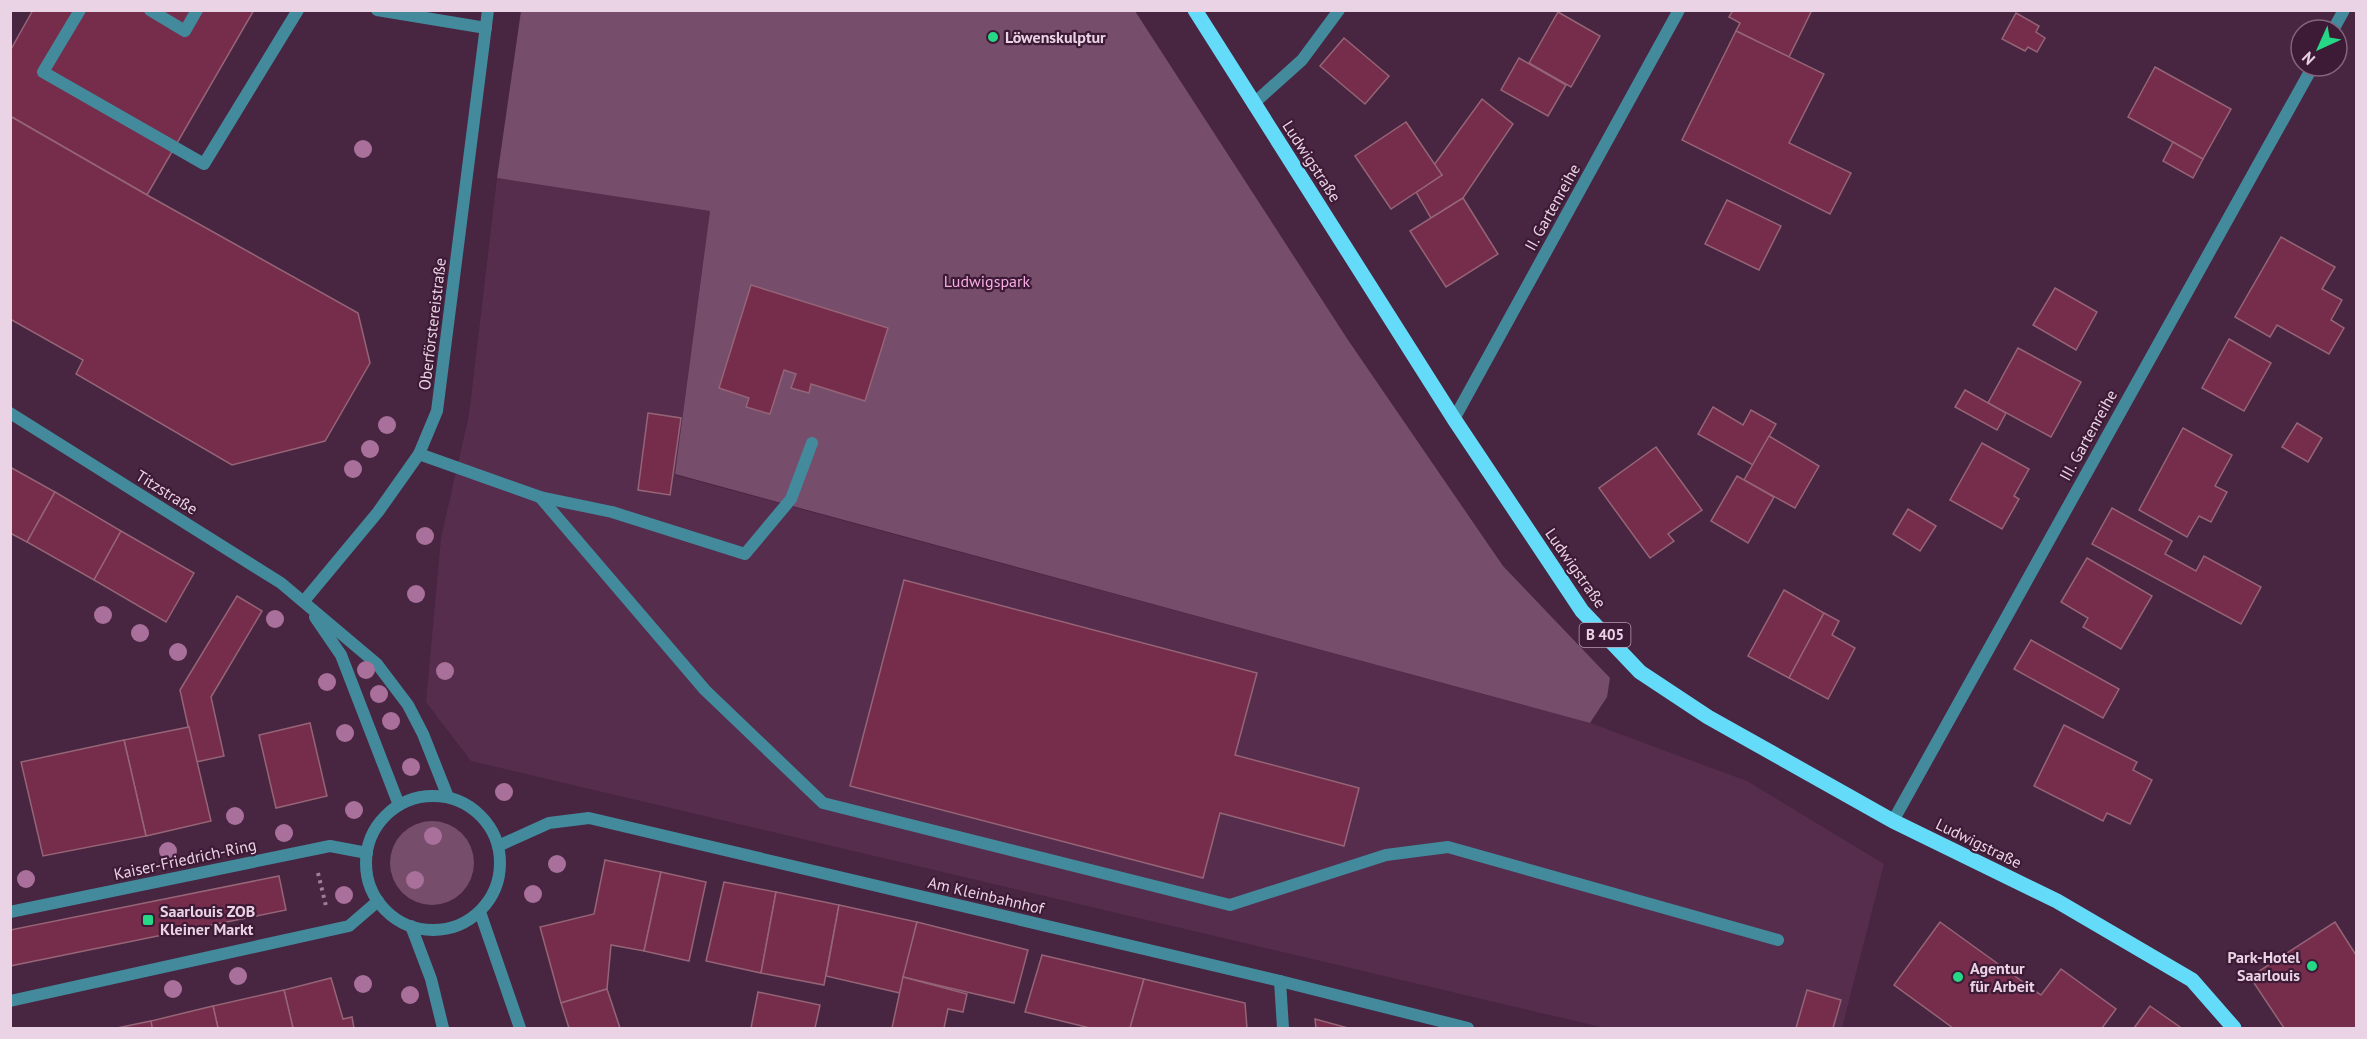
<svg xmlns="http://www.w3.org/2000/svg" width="2367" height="1039" font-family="'PT Sans',sans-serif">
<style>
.built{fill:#562d4d}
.green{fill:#774d6c}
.building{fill:#762d4c;stroke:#956476;stroke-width:1.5}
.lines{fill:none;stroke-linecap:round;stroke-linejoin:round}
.path{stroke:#9d8096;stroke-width:4;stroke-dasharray:3 4.5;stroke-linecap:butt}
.service{stroke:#438a9c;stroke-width:12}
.minor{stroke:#438a9c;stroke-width:12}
.tertiary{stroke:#438a9c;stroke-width:12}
.primary{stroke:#64dcf9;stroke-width:15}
.tree{fill:#a8709a}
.poi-dot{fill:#26d886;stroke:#3d1b36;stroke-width:2}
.labels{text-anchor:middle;stroke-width:4.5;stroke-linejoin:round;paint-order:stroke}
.shield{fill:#3d1b36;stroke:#b69cb0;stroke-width:1.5}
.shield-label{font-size:15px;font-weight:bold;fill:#ead3e4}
.poi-label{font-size:16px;font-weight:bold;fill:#ead3e4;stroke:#3d1b36;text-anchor:start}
.street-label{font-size:16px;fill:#ead3e4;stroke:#3d1b36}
.park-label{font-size:16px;fill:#f7aee4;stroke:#3d1b36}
</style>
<rect width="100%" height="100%" fill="#482540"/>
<!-- built -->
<path class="built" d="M497 178 710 211 675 475 1590 723 1747 781 1884 864 1842 1028H1605L471 761 426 702 441 538 469 415Z"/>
<!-- green -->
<g class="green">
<path d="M521 11H1135L1348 340 1503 566 1610 678 1607 697 1590 723 675 474 710 211 497 178Z"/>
<circle cx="432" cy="863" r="42"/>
</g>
<!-- building -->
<g class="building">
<path d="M33 10H254L147 195 10 116V51Z"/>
<path d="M1733 10H1812L1789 57 1736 31 1740 23 1729 17Z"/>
<path d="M1558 12 1600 36 1571 87 1529 63Z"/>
<path d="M2016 13 2039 26 2036 32 2045 38 2037 52 2028 47 2025 51 2002 39Z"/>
<path d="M1736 31 1824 74 1789 143 1851 173 1830 214 1682 140Z"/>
<path d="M1344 38 1389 76 1365 104 1320 66Z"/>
<path d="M1519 58 1566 85 1548 116 1501 90Z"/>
<path d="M2155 67 2231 109 2203 159 2128 117Z"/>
<path d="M1482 99 1513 124 1463 198 1431 218 1416 192 1442 175 1434 165Z"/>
<path d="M10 116 147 195 358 313 370 363 325 441 232 465 76 374 83 360 10 319Z"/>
<path d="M1406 122 1442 175 1391 209 1355 156Z"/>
<path d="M2173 142 2203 159 2193 178 2163 161Z"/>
<path d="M1463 198 1498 254 1446 287 1410 231Z"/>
<path d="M1727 200 1781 226 1759 270 1705 244Z"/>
<path d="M2281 237 2335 267 2322 289 2342 300 2331 320 2344 328 2329 354 2277 325 2270 337 2235 317Z"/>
<path d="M751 285 888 328 865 401 811 384 809 393 791 388 796 374 784 370 770 414 746 407 749 398 719 388Z"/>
<path d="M2055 288 2097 312 2076 350 2033 325Z"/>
<path d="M2229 339 2271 363 2244 411 2202 388Z"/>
<path d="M2018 348 2081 382 2051 437 1988 403Z"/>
<path d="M1965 390 2006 413 1997 430 1955 407Z"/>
<path d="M1713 407 1743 425 1751 410 1776 424 1753 465 1698 434Z"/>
<path d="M648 413 681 418 670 495 638 490Z"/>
<path d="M2297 423 2322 438 2308 462 2282 447Z"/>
<path d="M2183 428 2232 455 2215 486 2227 492 2211 522 2199 516 2187 537 2139 510Z"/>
<path d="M1769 436 1819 466 1795 508 1744 480Z"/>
<path d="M1982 443 2029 469 2014 496 2019 499 2002 529 1950 500Z"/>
<path d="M1656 447 1702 510 1668 534 1674 541 1650 558 1599 488Z"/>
<path d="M10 467 55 492 27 542 10 533Z"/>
<path d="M1737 476 1774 497 1748 543 1711 521Z"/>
<path d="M55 492 121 531 94 580 27 542Z"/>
<path d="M2112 508 2172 541 2165 554 2196 571 2204 556 2261 587 2241 624 2092 544Z"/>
<path d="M1908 509 1936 526 1920 551 1893 534Z"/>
<path d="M121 531 194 573 166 622 94 580Z"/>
<path d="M2087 558 2152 596 2121 649 2083 627 2088 618 2061 602Z"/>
<path d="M904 580 1257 673 1235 755 1359 788 1344 846 1220 813 1203 878 850 786Z"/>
<path d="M1784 590 1824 613 1789 678 1748 656Z"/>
<path d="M237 596 262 611 211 697 224 756 196 762 180 690Z"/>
<path d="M1824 613 1839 621 1832 635 1855 648 1828 699 1789 678Z"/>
<path d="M2031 640 2119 689 2103 718 2014 669Z"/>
<path d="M310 723 327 796 276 808 259 735Z"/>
<path d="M2064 725 2137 762 2133 770 2152 780 2130 824 2107 813 2103 821 2034 786Z"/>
<path d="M189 727 211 821 146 836 124 740Z"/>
<path d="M124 740 146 836 43 856 21 762Z"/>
<path d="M605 860 661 872 644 951 611 945 607 989 561 1003 540 927 594 914Z"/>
<path d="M661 872 706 882 689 961 644 951Z"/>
<path d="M279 876 286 910 10 966V930Z"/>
<path d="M724 882 776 892 761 973 706 961Z"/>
<path d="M776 892 839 905 824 985 761 973Z"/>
<path d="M839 905 917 922 900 993 826 976Z"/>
<path d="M917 922 1028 950 1014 1003 903 977Z"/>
<path d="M1940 922 2041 995 2061 969 2116 1009 2102 1028H1953L1894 985Z"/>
<path d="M2335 922 2356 955V1028H2284L2250 977Z"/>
<path d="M1042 955 1144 979 1130 1028H1090L1025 1012Z"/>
<path d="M903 977 967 994 963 1012 948 1009 944 1028H892Z"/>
<path d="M331 978 343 1019 352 1017 354 1028H293L284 990Z"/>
<path d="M1144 979 1245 1003 1247 1028H1130Z"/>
<path d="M607 989 620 1028H569L561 1003Z"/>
<path d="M284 990 293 1028H218L213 1006Z"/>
<path d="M1807 990 1841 1000 1833 1028H1796Z"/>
<path d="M758 992 820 1005 815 1028H751Z"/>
<path d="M213 1006 218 1028H152L151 1021Z"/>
<path d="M2150 1006 2180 1027 2181 1028H2134Z"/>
<path d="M1315 1019 1348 1028H1316Z"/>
<path d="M151 1021 152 1028H117Z"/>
</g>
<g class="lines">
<!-- path -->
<path class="path" d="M318 873 326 906"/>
<!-- service -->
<g class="service">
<path d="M80 10 43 72 204 164 298 10"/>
<path d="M150 10 185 31 197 10"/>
<path d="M377 10 486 28"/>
<path d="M419 454 540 497 612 512 745 554 791 499 812 443"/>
<path d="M540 497 705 690 823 803 1230 905 1386 855 1448 847 1778 940"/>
</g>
<!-- minor -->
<g class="minor">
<path d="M2333 30 2344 10"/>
<path d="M1253 104 1302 60 1339 10"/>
<path d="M1454 419 1679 10"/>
<path d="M304 601 378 512 419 454 437 411 488 10"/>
<path d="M1893 821 2313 66"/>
<path d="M498 846 549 823 589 818 1280 981 1468 1028"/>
<path d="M10 912 330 846 367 853"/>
<path d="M1280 981 1283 1028"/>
<path d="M10 1001 349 926 378 901"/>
</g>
<!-- tertiary -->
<g class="tertiary">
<path d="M10 413 281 583 377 664 408 705 423 734 448 797"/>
<path d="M315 617 341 655 399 805"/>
<circle cx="433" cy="863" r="67"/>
<path d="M480 912 520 1028"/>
<path d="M411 926 431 979 443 1028"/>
</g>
<!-- primary -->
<path class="primary" d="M1195 10 1454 419 1582 611 1640 672 1708 717 1893 821 2057 901 2192 980 2234 1028"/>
</g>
<!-- trees -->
<g class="tree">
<circle cx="363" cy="149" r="9"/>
<circle cx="387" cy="425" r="9"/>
<circle cx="370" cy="449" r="9"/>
<circle cx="353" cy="469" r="9"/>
<circle cx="425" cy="536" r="9"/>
<circle cx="416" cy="594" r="9"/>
<circle cx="103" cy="615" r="9"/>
<circle cx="275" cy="619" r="9"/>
<circle cx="140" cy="633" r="9"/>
<circle cx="178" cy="652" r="9"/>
<circle cx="366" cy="670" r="9"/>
<circle cx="445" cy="671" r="9"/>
<circle cx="327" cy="682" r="9"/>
<circle cx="379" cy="694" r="9"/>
<circle cx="391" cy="721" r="9"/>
<circle cx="345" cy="733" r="9"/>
<circle cx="411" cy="767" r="9"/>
<circle cx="504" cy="792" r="9"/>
<circle cx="354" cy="810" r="9"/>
<circle cx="235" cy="816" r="9"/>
<circle cx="284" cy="833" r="9"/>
<circle cx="433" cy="836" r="9"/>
<circle cx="168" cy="851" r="9"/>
<circle cx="557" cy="864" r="9"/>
<circle cx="26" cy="879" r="9"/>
<circle cx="415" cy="880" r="9"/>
<circle cx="533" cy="894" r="9"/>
<circle cx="344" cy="895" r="9"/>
<circle cx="238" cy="976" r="9"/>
<circle cx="363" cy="984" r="9"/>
<circle cx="173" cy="989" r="9"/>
<circle cx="410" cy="995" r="9"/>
</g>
<!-- markers -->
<g class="poi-dot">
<circle cx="993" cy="37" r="6"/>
<rect x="142" y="914" width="12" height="12" rx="3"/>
<circle cx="2312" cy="966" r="6"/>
<circle cx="1958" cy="977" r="6"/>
</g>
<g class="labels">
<!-- shield labels -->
<rect class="shield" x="1579.5" y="623" width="51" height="24" rx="4.5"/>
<g class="shield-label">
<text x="1605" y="640">B 405</text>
</g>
<!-- poi labels -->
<g class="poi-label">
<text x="1005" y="43">Löwenskulptur</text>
<text x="160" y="917">Saarlouis ZOB<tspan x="160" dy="18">Kleiner Markt</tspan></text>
<text x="2300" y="963" text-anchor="end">Park-Hotel<tspan x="2300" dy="18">Saarlouis</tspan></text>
<text x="1970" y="974">Agentur<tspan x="1970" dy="18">für Arbeit</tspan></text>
</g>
<!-- street labels -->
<g class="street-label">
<text transform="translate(1312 161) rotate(57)" y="6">Ludwigstraße</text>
<text transform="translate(1552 207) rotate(-61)" y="6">II. Gartenreihe</text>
<text transform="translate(432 324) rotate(-83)" y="6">Oberförstereistraße</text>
<text transform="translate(2088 435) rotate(-61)" y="6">III. Gartenreihe</text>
<text transform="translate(167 492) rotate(32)" y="6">Titzstraße</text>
<text transform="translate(1576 568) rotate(55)" y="6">Ludwigstraße</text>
<text transform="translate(1979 843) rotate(26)" y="6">Ludwigstraße</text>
<text transform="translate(185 859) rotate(-12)" y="6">Kaiser-Friedrich-Ring</text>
<text transform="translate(986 895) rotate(13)" y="6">Am Kleinbahnhof</text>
</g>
<!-- park labels -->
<g class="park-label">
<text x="987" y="287">Ludwigspark</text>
</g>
</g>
<!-- border -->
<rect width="2367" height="1039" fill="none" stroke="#ead3e4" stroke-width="24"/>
<!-- north arrow -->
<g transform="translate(2319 48) rotate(225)"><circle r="28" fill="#3d1b36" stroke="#82657c" stroke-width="1.5"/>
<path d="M0-4.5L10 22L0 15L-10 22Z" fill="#26d886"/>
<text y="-9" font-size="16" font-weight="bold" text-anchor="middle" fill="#ead3e4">N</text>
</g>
</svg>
